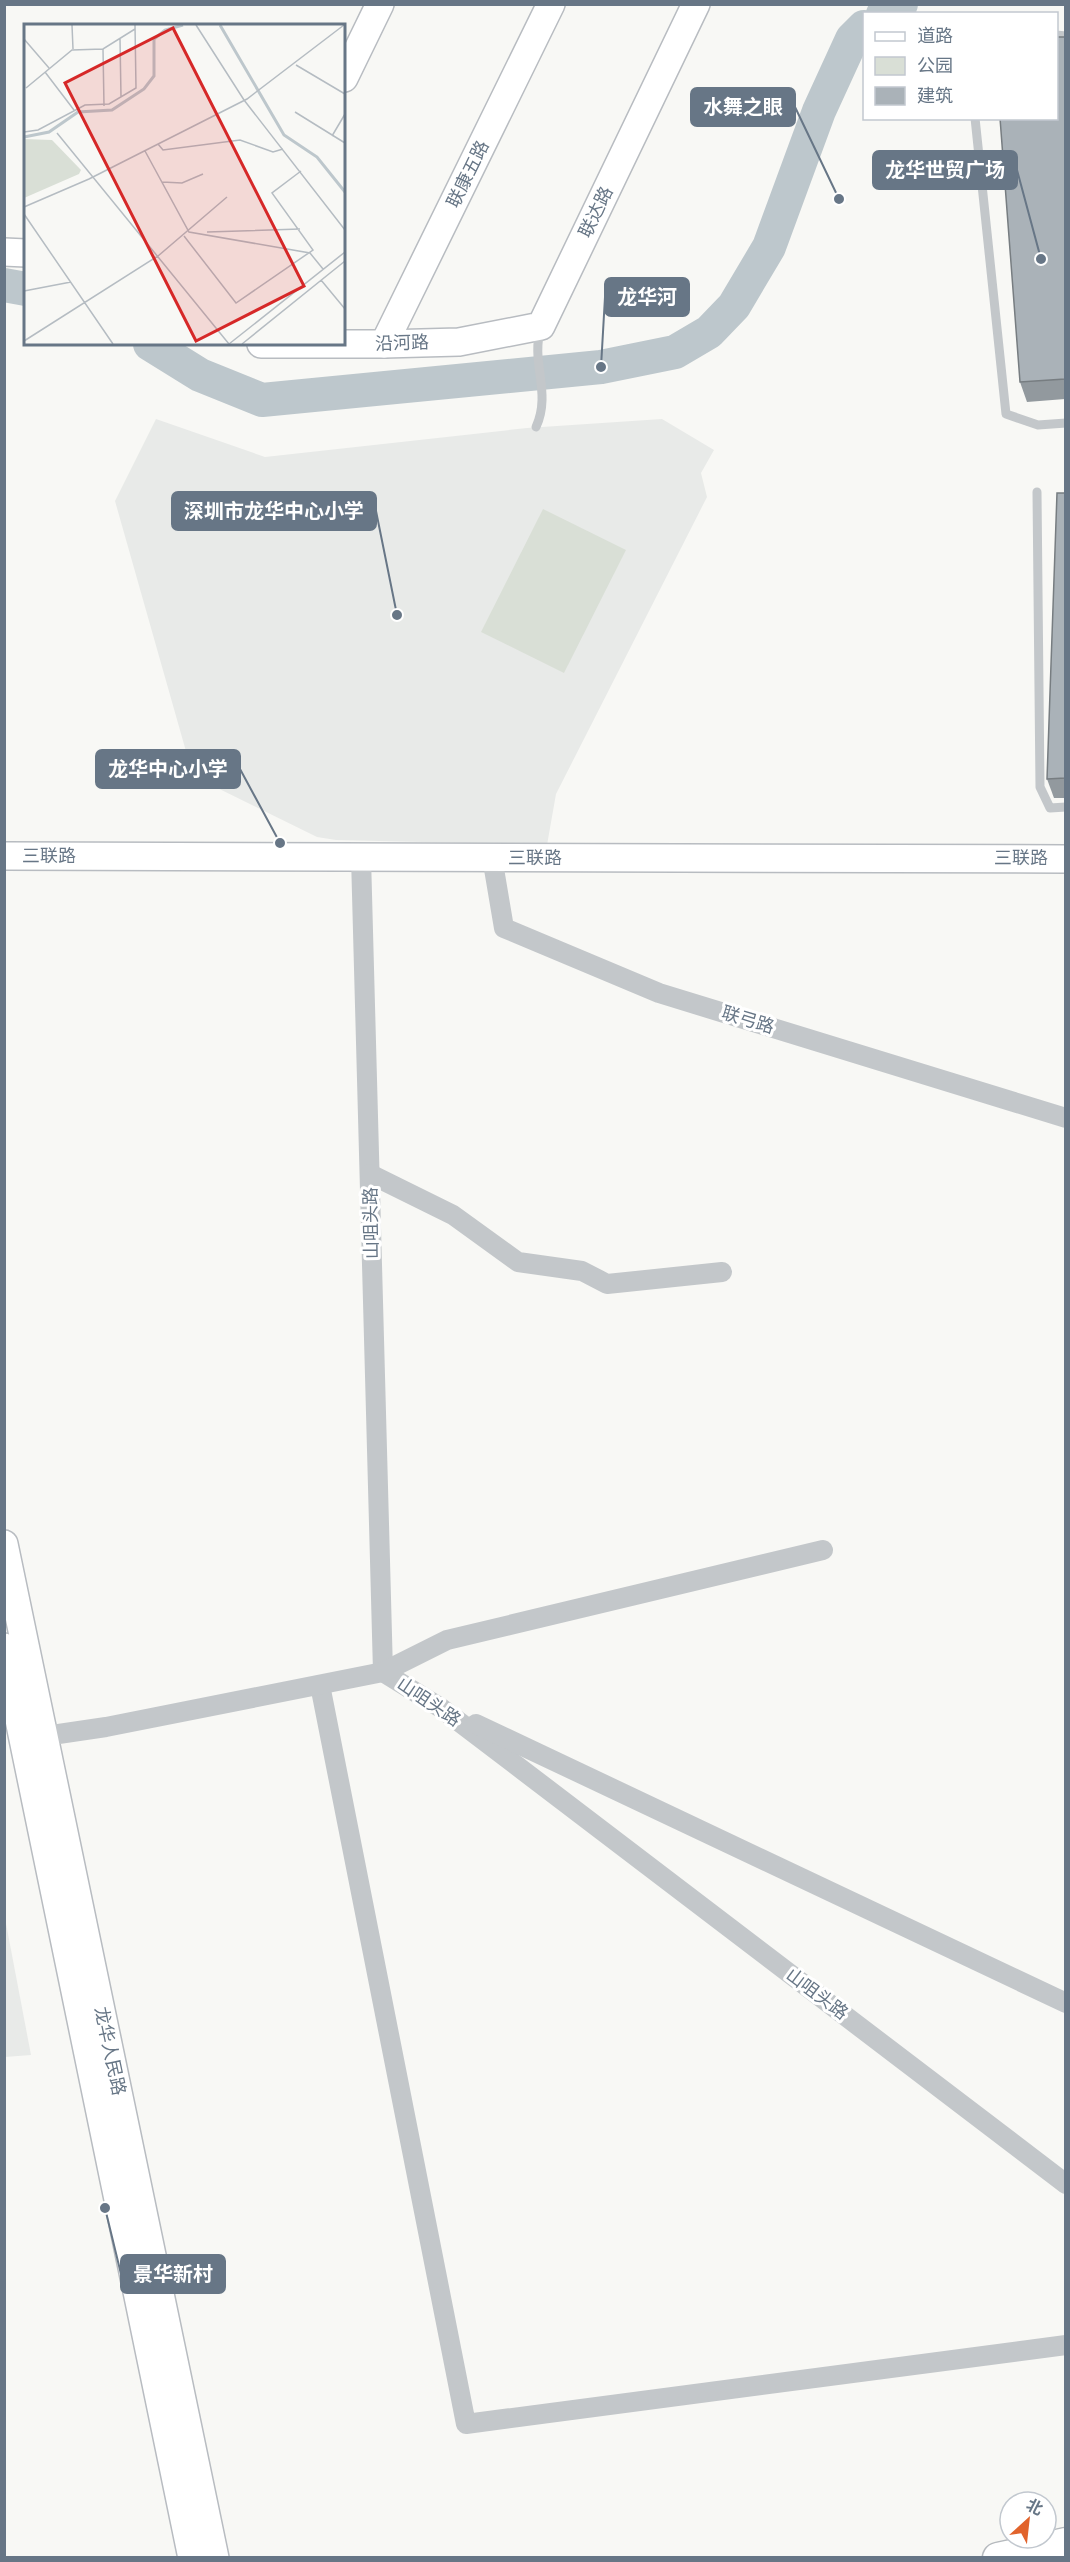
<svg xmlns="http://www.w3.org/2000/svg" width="1070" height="2562" font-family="'Titillium Web','Noto Sans SC',sans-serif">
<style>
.built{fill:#e8eae8}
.green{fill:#d9dfd6}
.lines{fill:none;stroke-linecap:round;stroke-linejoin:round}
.river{stroke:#bdc7cc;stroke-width:34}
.secondary-casing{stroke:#b8bcc1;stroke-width:30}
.primary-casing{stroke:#b6babe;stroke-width:33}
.lane{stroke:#c3c7ca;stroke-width:9}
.street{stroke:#c3c7ca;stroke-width:20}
.secondary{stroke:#fff;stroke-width:27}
.primary{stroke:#fff;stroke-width:30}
.wall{fill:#92999e}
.building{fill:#aab2b8;stroke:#777d81;stroke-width:1.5}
.labels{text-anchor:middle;stroke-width:6;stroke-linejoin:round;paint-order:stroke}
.street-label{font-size:18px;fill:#677686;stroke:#fff}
.inset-river{fill:none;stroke:#bdc7cc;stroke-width:3}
.inset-road{fill:none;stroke:#b5bcc2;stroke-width:1.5}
.view{fill:#d62828;fill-opacity:0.15;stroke:#d62828;stroke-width:3}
.inset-edge{fill:none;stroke:#677686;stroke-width:3}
.leader{fill:none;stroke:#677686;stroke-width:2}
.callout-dot{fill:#677686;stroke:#fff;stroke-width:2}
.callout{fill:#677686;stroke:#677686;stroke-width:2}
.callout-label{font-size:20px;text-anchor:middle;font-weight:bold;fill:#fff}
</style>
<rect width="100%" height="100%" fill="#f8f8f5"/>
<!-- built -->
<g class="built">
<path d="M156 419 265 457 527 428 662 419 714 450 701 473 707 497 556 794 547 845 336 840 317 837 193 776 115 501Z"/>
<path d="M4 1913 31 2055 5 2057H4Z"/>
</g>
<!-- green -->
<path class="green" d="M543 509 626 550 564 673 481 632Z"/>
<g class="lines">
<!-- river -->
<g class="river">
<path d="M883 14 901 4"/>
<path d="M4 285 26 289"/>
<path d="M150 344 200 375 262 400 601 367 675 352 709 332 734 306 769 247 819 111 852 39 864 27"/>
</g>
<defs>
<g id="secondary">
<path d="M344 78 380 4"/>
<path d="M4 252 26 253"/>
<path d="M261 344H384L459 342 541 326 696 4"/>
<path d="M384 344 551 4"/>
<path d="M4 856 1066 859"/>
<path d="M4 1544 215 2558"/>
<path d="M4 1647 192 2558"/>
</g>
<path id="primary" d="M998 2558 1066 2543"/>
</defs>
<!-- secondary casing -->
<use href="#secondary" class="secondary-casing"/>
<!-- primary casing -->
<use href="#primary" class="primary-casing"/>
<!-- lane -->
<g class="lane">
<path d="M1056 35 1066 36"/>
<path d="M975 118 1006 414 1038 425 1066 423"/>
<path d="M536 427C552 392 530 362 541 328"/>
<path d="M1037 492 1040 787 1050 808 1066 807"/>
</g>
<!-- street -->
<g class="street">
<path d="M361 857 383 1672 441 1708 1066 2184"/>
<path d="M492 857 504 928 659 993 1066 1118"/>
<path d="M370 1174 453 1215 518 1262 582 1271 607 1284 722 1272"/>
<path d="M320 1685 466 2424 1066 2345"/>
<path d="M476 1724 1066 2003"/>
<path d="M45 1736 106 1727 383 1672 447 1640 823 1550"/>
</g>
<!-- secondary -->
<use href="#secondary" class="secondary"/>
<!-- primary -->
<use href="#primary" class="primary"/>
</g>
<!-- wall -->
<g class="wall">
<path d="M1065 37V399L1027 402 1020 382Z"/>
<path d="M1065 493V798H1054L1047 779Z"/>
</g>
<!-- building -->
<g class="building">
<path d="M1056 37H1065V379L1020 382 1000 118H1056Z"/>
<path d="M1057 493H1065V778L1047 779Z"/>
</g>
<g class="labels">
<!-- street labels -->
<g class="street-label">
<text transform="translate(468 174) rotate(-64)" y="6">联康五路</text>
<text transform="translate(596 212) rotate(-64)" y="6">联达路</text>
<text transform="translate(402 343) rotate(-2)" y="6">沿河路</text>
<text x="49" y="862">三联路</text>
<text x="535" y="864">三联路</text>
<text x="1021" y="864">三联路</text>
<text transform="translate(748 1020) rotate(17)" y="6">联弓路</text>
<text transform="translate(371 1223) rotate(-91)" y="6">山咀头路</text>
<text transform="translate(429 1702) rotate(34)" y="6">山咀头路</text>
<text transform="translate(817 1994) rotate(37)" y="6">山咀头路</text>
<text transform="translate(110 2051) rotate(78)" y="6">龙华人民路</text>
</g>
</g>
<!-- overview -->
<g transform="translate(24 24)">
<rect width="321" height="321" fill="#f8f8f5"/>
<path d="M0 115 28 116 57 146 55 150 0 174Z" fill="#d9dfd6"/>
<path class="inset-river" d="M196 1 260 111 293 133 321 168M0 113 25 108 54 88 88 86 120 65 130 52V15L141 6 159 1"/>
<path class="inset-road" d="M48 1 49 25M172 1 220 76 321 206M0 15 25 44M96 15 97 73M79 25 80 82M272 41 321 70M21 48 50 86M2 64 48 26 79 25 111 5M271 88 321 119M0 108 14 106 61 81 85 80 112 64 111 1M33 109 205 320M308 112 321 90M134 120 139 126 216 116 249 128 259 125M121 127 165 208 286 229 299 245M138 158 158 159 179 150M0 183 65 155 223 75 320 1M0 190 89 320M183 208 276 205M160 212 212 279 289 226 248 169 277 147M297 256 321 285M0 267 47 258M0 317 134 232 203 173M205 320 321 228M218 320 321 237"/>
<path class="view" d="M149 4 280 262 172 317 41 59Z"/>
<rect width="321" height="321" class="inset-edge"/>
</g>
<!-- callouts -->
<path class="leader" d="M839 199L795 107M1041 259L1017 170M601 367L605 297M397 615L376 511M280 843L240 769M105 2208L121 2274"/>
<g class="callout-dot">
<circle cx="839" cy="199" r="6"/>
<circle cx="1041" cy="259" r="6"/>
<circle cx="601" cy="367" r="6"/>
<circle cx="397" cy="615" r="6"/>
<circle cx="280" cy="843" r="6"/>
<circle cx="105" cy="2208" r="6"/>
</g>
<g class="callout">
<rect x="691" y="88" width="104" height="38" rx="6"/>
<rect x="873" y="151" width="144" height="38" rx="6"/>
<rect x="605" y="278" width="84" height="38" rx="6"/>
<rect x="172" y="492" width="204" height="38" rx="6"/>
<rect x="96" y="750" width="144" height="38" rx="6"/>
<rect x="121" y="2255" width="104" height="38" rx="6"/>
</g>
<g class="callout-label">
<text x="743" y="114">水舞之眼</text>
<text x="945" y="177">龙华世贸广场</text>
<text x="647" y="304">龙华河</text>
<text x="274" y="518">深圳市龙华中心小学</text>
<text x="168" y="776">龙华中心小学</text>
<text x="173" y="2281">景华新村</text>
</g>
<!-- border -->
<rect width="1070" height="2562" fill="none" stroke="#677686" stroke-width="12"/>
<!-- legend -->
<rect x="863" y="12" width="195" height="108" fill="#ffffff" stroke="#c2c8cf" stroke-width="1.5"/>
<rect x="875" y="32" width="30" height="9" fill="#ffffff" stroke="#c2c8cf" stroke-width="1.5"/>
<text x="917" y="42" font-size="18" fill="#677686">道路</text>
<rect x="875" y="57" width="30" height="18" fill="#d9dfd6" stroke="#c2c8cf" stroke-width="1.5"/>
<text x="917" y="72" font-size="18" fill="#677686">公园</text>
<rect x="875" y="87" width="30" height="18" fill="#aab2b8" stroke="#c2c8cf" stroke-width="1.5"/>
<text x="917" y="102" font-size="18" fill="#677686">建筑</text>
<!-- north arrow -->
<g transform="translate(1028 2520) rotate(27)"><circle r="28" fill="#ffffff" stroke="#c2c8cf" stroke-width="1.5"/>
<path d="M0-4.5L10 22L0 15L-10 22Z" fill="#e1632c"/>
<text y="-9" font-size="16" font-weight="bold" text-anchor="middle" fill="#677686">北</text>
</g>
</svg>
